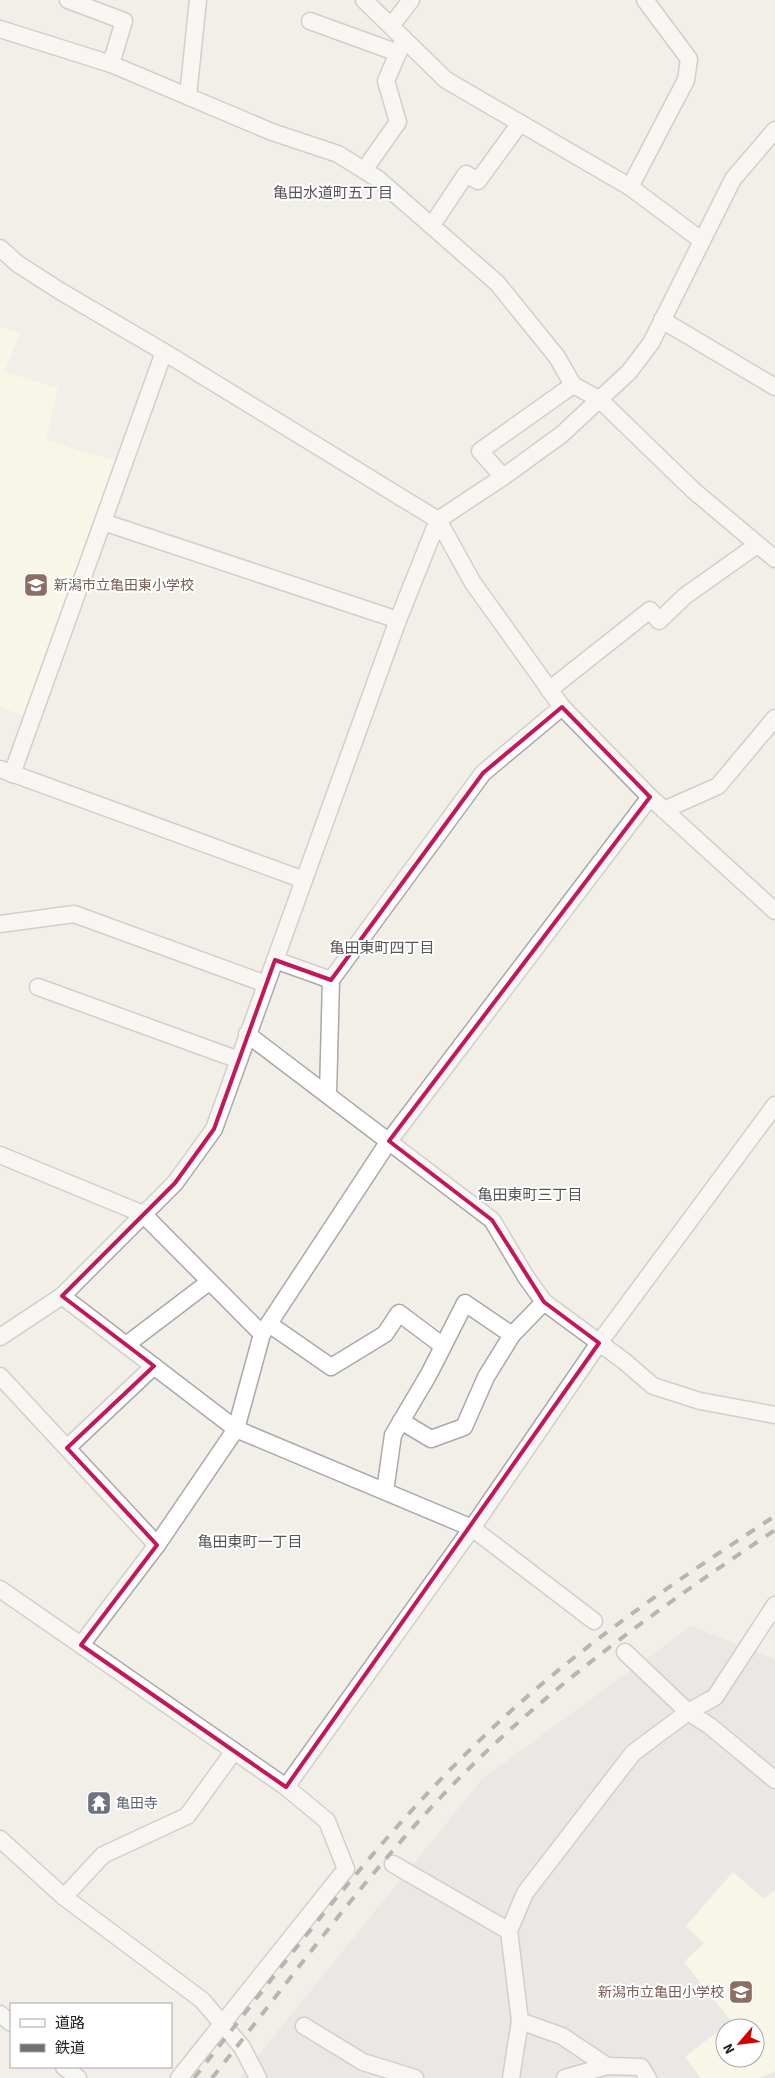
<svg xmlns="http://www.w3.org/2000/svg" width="775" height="2078" font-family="'Source Sans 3','Noto Sans JP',sans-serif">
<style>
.residential{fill:#e0dfdf;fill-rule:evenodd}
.education{fill:#ffffe5;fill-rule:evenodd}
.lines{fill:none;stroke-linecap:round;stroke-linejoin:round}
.street-casing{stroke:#a9a9a9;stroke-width:19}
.street{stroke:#fff;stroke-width:16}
.rail{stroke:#707070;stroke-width:4;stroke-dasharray:10 10;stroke-linecap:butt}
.marked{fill:none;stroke:#c2185b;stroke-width:4;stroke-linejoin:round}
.labels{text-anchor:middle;stroke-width:4;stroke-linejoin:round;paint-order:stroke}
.education-label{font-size:14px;fill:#785e54;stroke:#fff;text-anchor:start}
.worship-label{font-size:14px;fill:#5b616d;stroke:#fff;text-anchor:start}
.neighbourhood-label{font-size:15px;fill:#555;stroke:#fff}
</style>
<rect width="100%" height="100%" fill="#f2efe9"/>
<!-- residential -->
<path class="residential" d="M691 1626 775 1659V2078H240L483 1778ZM725 2028H755V2058H725Z"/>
<!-- education -->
<g class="education">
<path d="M0 327 20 333 4 372 58 388 46 440 118 462 23 715 0 707Z"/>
<path d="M733 1872 764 1899 775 1890V2071L759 2078H701L685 2057 731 2021 684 1962 704 1943 686 1926ZM725 2028H755V2058H725Z"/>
</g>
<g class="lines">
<defs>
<g id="street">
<path d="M68 0 124 21 111 64"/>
<path d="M364 0 446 80 630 187 701 240"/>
<path d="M310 21 398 53"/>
<path d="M391 26 411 0"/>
<path d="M0 29 111 64 272 132 338 154 378 179 497 283 557 357 573 385 599 399 693 490 775 559"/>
<path d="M188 96 198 0"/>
<path d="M364 170 398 122 386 81 404 39"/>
<path d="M630 187 686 80 689 59 645 0"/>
<path d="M432 225 466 174 478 181 520 123"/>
<path d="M0 248 18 264 60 291 164 352 438 520 473 583 562 707 650 797 775 911"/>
<path d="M662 320 775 387"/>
<path d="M503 477 480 451 573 385"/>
<path d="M103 522 398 620"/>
<path d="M549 690 650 610 659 621 685 596 757 545"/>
<path d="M0 769 304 880"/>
<path d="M12 774 164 352"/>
<path d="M664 810 718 786 775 718"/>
<path d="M0 924 74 914 266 984"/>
<path d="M275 960 331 980 483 773 562 707"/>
<path d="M38 987 239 1060"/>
<path d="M247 1034 492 1220 526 1277 544 1302 624 1361 653 1386 700 1401 775 1415"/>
<path d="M328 1094 331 980"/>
<path d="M0 1155 143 1214 262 1334"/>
<path d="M62 1296 236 1429 472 1528 594 1621"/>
<path d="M269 1324 331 1367 385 1334 399 1313 443 1346"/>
<path d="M0 1337 62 1296 175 1183 214 1129 398 620 438 520 503 477 561 435 629 372 651 343 733 179 775 130"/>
<path d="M126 1345 209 1282"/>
<path d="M0 1376 157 1545"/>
<path d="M401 1421 431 1439 464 1427 486 1377 512 1335 544 1302"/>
<path d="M67 1448 154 1366"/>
<path d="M385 1491 393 1435 429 1374 465 1303 512 1335"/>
<path d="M0 1589 286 1787 327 1821 346 1869 179 2078"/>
<path d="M81 1645 157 1545 236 1429 262 1334 389 1141 650 797"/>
<path d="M625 1652 688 1712 710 1726 775 1780"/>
<path d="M286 1787 472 1528 599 1343 775 1105"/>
<path d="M0 1839 64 1897 202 2000 242 2047 258 2078"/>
<path d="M393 1864 509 1931"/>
<path d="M64 1897 103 1855 187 1816 234 1751"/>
<path d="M0 2014 11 2023"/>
<path d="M520 2021 562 2036 607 2066"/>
<path d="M304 2026 363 2062 415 2078"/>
<path d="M64 2067 78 2078"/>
<path d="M511 2078 520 2021 509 1931 525 1893 633 1753 688 1712 715 1697 775 1605"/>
<path d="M565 2078 607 2066 641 2067 648 2078"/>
</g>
</defs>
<!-- street casing -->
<use href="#street" class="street-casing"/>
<!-- street -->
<use href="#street" class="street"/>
<!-- rail -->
<g class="rail">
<path d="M194 2078C285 1963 373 1843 479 1741 568 1654 671 1584 775 1516"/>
<path d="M212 2078C287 1984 358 1885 440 1798 538 1694 657 1609 775 1530"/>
</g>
</g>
<!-- marked area -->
<path d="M0 0H775V2078H0ZM562 707 650 797 389 1141 492 1220 544 1302 599 1343 286 1787 81 1645 157 1545 67 1448 154 1366 62 1296 175 1183 214 1129 275 960 331 980 483 773Z" fill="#f2efe9" fill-opacity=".55" fill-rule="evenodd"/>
<path class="marked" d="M562 707 650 797 389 1141 492 1220 544 1302 599 1343 286 1787 81 1645 157 1545 67 1448 154 1366 62 1296 175 1183 214 1129 275 960 331 980 483 773Z"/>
<!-- icons -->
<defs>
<symbol id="school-square" viewBox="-11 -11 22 22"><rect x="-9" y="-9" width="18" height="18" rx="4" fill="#8d6e63" stroke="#fff"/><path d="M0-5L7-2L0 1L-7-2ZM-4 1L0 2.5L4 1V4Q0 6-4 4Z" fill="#fff"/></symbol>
<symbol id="temple-square" viewBox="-11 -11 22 22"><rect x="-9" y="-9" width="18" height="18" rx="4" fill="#6b7280" stroke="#fff"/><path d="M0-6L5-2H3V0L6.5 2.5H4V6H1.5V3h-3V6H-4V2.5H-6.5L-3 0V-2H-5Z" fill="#fff"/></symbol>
</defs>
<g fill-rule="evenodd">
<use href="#school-square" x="22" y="571" width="28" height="28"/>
<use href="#temple-square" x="85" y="1789" width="28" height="28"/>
<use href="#school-square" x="727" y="1978" width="28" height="28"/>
</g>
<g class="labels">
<!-- education labels -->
<g class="education-label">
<text x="54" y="590">新潟市立亀田東小学校</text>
<text x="724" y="1997" text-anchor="end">新潟市立亀田小学校</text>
</g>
<!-- worship labels -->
<g class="worship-label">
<text x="116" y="1808">亀田寺</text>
</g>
<!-- neighbourhood labels -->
<g class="neighbourhood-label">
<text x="333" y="198">亀田水道町五丁目</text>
<text x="382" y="953">亀田東町四丁目</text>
<text x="530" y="1200">亀田東町三丁目</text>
<text x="250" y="1547">亀田東町一丁目</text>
</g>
</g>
<!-- legend -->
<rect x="10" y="2003" width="162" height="65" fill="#ffffff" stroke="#a7a7a7"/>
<rect x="20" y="2019" width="25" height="8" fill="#ffffff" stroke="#a7a7a7"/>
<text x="55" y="2028" font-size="15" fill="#222222">道路</text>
<rect x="20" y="2044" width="25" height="8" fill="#707070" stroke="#a7a7a7"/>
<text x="55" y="2053" font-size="15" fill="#222222">鉄道</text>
<!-- north arrow -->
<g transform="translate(740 2043) rotate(242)"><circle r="24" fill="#ffffff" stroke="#a7a7a7"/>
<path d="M0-4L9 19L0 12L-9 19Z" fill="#d40000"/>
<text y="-8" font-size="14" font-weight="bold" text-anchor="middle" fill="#222222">N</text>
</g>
</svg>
